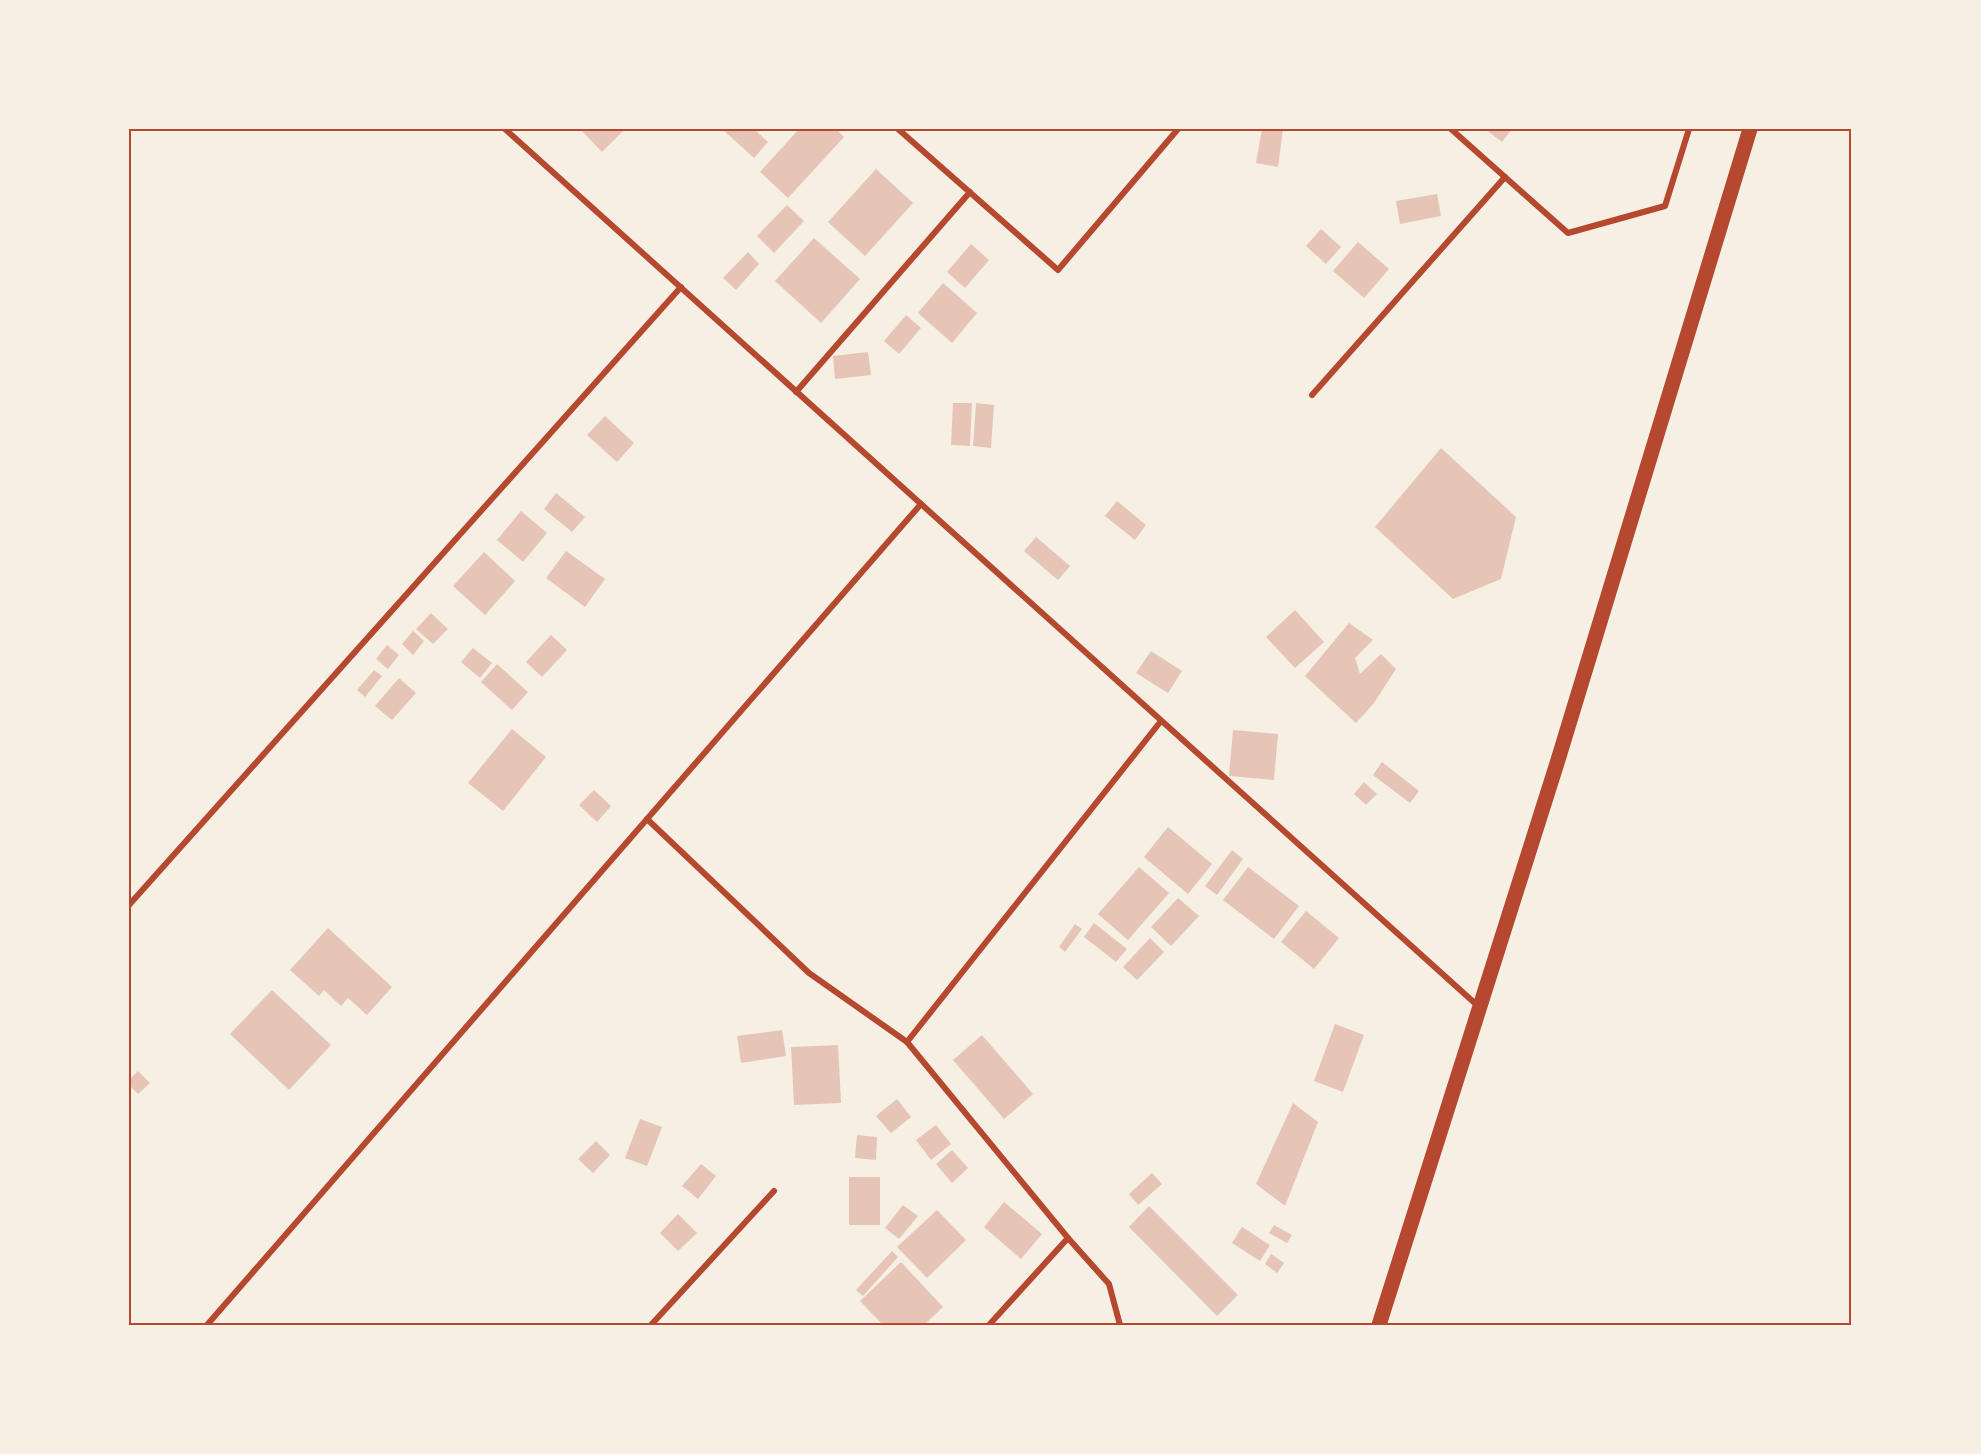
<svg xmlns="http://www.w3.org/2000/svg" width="1981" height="1454" font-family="Cabin,sans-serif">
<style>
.building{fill:#e6c5b7}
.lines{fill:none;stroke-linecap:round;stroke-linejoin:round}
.minor{stroke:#b5482f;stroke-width:6}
.primary{stroke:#b5482f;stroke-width:15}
.neatline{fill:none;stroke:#b5482f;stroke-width:2}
</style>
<rect width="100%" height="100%" fill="#f6efe4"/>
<!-- building -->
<g class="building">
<path d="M580 129H625L602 152Z"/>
<path d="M722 129H754L768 142 754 158Z"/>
<path d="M799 129H836L844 137 788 198 760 172Z"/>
<path d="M1262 129H1283L1278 167 1256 163Z"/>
<path d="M1485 129H1512L1502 142Z"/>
<path d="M876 169 913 203 865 256 828 222Z"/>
<path d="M1437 194 1441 216 1400 224 1396 201Z"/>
<path d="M787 205 804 221 774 253 757 236Z"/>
<path d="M1321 229 1341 247 1326 264 1306 246Z"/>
<path d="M814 238 860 279 821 323 775 281Z"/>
<path d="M1358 242 1389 269 1364 298 1333 271Z"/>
<path d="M971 244 989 260 965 288 947 272Z"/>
<path d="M748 252 759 264 736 290 723 278Z"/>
<path d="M943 283 977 313 952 343 918 313Z"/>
<path d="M906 315 921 328 899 354 884 341Z"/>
<path d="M868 352 871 375 835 379 833 356Z"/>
<path d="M953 403H972L970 446 951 445Z"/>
<path d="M976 403 994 405 991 448 973 446Z"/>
<path d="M605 416 634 443 617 462 587 435Z"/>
<path d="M1441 448 1516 517 1501 579 1453 599 1375 527Z"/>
<path d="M556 493 585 517 572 532 544 509Z"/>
<path d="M1117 501 1146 525 1135 540 1105 516Z"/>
<path d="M521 511 547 533 523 562 497 540Z"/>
<path d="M1036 537 1070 566 1058 580 1024 551Z"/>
<path d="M566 551 605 579 585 607 546 578Z"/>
<path d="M484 552 515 581 485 615 453 586Z"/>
<path d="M1295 610 1324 642 1295 668 1266 637Z"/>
<path d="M431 613 448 629 433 644 416 629Z"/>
<path d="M1349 623 1373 640 1355 658 1360 674 1381 654 1396 669 1374 703 1356 723 1305 676Z"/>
<path d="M413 631 424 641 413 655 402 644Z"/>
<path d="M551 635 567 650 542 677 526 662Z"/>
<path d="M387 645 399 655 388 669 376 659Z"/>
<path d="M473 648 492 663 480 678 461 662Z"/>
<path d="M1151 651 1182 671 1168 693 1136 673Z"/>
<path d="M497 664 528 692 512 710 481 682Z"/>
<path d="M374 670 382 676 365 697 357 690Z"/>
<path d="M399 678 416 693 392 720 375 706Z"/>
<path d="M512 729 546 757 503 811 468 783Z"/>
<path d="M1233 730 1278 734 1274 780 1229 776Z"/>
<path d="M1382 762 1419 791 1410 803 1373 775Z"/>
<path d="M1364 782 1377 794 1366 805 1354 794Z"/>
<path d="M594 790 611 806 597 822 579 805Z"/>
<path d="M1168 827 1212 864 1188 894 1144 857Z"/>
<path d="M1232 850 1243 859 1217 895 1205 886Z"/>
<path d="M1139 867 1169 893 1128 940 1098 914Z"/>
<path d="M1248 867 1299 906 1274 939 1223 900Z"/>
<path d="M1178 898 1199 916 1171 946 1151 927Z"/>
<path d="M1306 911 1339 938 1314 969 1281 942Z"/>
<path d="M1094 923 1127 949 1116 962 1084 937Z"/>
<path d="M1075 924 1082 929 1065 952 1059 947Z"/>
<path d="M328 928 392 987 367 1015 348 998 341 1006 324 990 319 996 290 970Z"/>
<path d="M1150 938 1164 952 1137 980 1123 967Z"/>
<path d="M272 990 331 1045 289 1090 230 1034Z"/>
<path d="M1335 1024 1364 1035 1343 1092 1314 1081Z"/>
<path d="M782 1030 786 1056 741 1063 737 1036Z"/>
<path d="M982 1035 1033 1094 1004 1119 953 1060Z"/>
<path d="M838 1045 841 1103 794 1105 791 1047Z"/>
<path d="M138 1071 150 1083 138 1094 129 1085V1080Z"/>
<path d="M897 1099 911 1117 891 1133 876 1116Z"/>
<path d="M1293 1103 1318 1122 1285 1206 1256 1184Z"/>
<path d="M640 1119 662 1127 647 1166 625 1158Z"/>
<path d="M936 1125 951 1144 931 1160 916 1140Z"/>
<path d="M857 1135 877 1137 876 1160 855 1158Z"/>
<path d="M596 1141 610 1155 593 1173 578 1159Z"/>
<path d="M952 1150 968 1168 952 1183 936 1164Z"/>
<path d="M701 1164 716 1176 698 1199 682 1186Z"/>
<path d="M1152 1173 1162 1184 1138 1205 1129 1194Z"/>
<rect x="849" y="1177" width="31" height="48"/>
<path d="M1004 1202 1042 1234 1021 1259 984 1227Z"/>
<path d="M903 1205 918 1216 899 1239 885 1228Z"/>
<path d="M1149 1206 1238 1295 1217 1316 1129 1227Z"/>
<path d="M937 1210 966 1240 927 1278 897 1247Z"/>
<path d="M678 1214 697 1233 678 1251 660 1233Z"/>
<path d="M1274 1225 1292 1235 1287 1243 1269 1233Z"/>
<path d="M1242 1227 1270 1245 1260 1261 1232 1243Z"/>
<path d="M892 1251 898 1257 863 1296 856 1290Z"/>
<path d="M1271 1254 1284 1263 1277 1273 1265 1264Z"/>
<path d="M901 1262 943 1307 924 1325H883L860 1301Z"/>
</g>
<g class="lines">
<!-- minor -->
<g class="minor">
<path d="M505 129 1478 1006"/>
<path d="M898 129 1058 270 1178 129"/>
<path d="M1451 129 1568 233 1665 206 1689 129"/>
<path d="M796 392 970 192"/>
<path d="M1312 395 1505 177"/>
<path d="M647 819 809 973 907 1042 1068 1238 1109 1284 1120 1325"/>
<path d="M129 905 681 287"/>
<path d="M907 1042 1161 721"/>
<path d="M207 1325 921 504"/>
<path d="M651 1325 774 1191"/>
<path d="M989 1325 1068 1238"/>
</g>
<!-- primary -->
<path class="primary" d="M1379 1325 1558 760 1750 129"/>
</g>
<!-- border -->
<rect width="1981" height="1454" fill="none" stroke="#f6efe4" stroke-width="261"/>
<rect x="130" y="130" width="1720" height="1194" class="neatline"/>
</svg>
